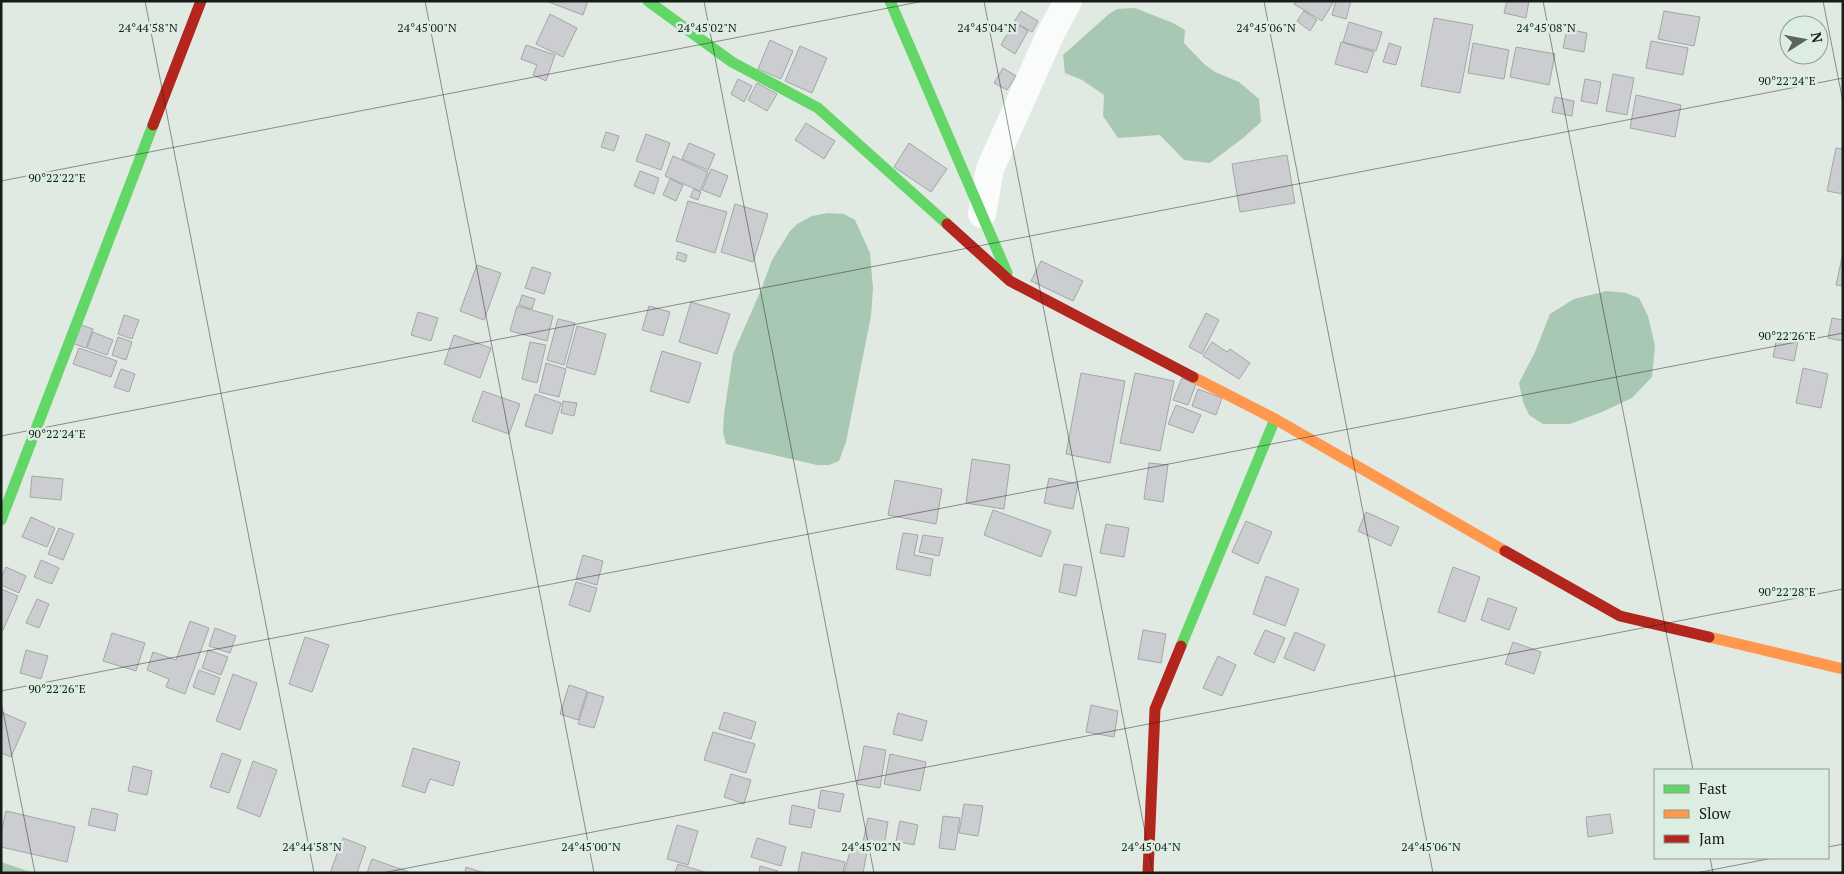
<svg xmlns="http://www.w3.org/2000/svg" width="1844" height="874" font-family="'PT Serif',serif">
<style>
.water{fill:#a9c8b3}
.building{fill:#cccdd1;stroke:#a4a6a6}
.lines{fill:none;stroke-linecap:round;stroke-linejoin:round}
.street{stroke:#fafcfb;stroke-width:28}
.fast{stroke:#63d668;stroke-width:11}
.slow{stroke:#ff974d;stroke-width:11}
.jam{stroke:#b3261e;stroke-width:11}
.ticks{fill:none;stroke:#161c18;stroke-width:1;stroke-opacity:0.45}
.ticks-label{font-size:12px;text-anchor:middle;fill:#161c18;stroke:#dceee1;stroke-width:5;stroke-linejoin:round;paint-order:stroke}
</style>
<rect width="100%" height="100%" fill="#e0eae3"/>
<!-- water -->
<g class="water">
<path d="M1135 8 1173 23 1185 30 1184 43 1204 64 1215 72 1239 82 1259 99 1261 122 1243 138 1210 163 1184 160 1160 135 1118 138 1103 116 1104 95 1082 80 1065 73 1063 55 1109 14 1117 9Z"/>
<path d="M828 213 844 214 855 220 870 253 873 288 871 316 846 442 839 461 829 465H817L726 444 723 432 724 414 733 354 761 290 772 260 790 231 797 224 812 216Z"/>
<path d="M1607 291 1626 293 1639 298 1648 316 1655 346 1652 377 1632 398 1602 412 1570 424H1543L1529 415 1523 402 1519 383 1535 352 1550 314 1574 299Z"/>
<path d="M1 862 34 873H1Z"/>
</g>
<!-- building -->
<g class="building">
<path d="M546 1H588L583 15Z"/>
<path d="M1296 1H1331L1333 3 1322 21 1294 4Z"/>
<path d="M1336 1H1351L1346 19 1332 15Z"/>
<path d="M1507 1H1529L1526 18 1504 13Z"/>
<path d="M1021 11 1038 21 1032 32 1014 22Z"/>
<path d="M1304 11 1317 20 1310 31 1297 21Z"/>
<path d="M1664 11 1700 17 1694 46 1658 39Z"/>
<path d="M550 14 577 28 563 57 536 44Z"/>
<path d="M1434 18 1473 25 1460 93 1421 86Z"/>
<path d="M1014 22 1028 31 1015 54 1001 45Z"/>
<path d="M1349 22 1382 32 1376 51 1343 42Z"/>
<path d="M1567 29 1587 33 1584 52 1563 48Z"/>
<path d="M770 40 793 51 781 79 758 69Z"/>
<path d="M1651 41 1688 48 1683 75 1646 68Z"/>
<path d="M1341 42 1374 52 1367 73 1335 64Z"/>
<path d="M1389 43 1401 47 1396 65 1383 62Z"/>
<path d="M1473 43 1509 50 1504 79 1468 73Z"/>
<path d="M526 45 555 55 546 81 533 75 537 65 521 59Z"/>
<path d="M800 46 827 58 812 93 785 81Z"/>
<path d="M1516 47 1555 54 1549 85 1510 77Z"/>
<path d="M1003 68 1016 76 1007 90 994 83Z"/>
<path d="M1613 74 1634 78 1627 115 1606 111Z"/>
<path d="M738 79 752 86 744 102 731 94Z"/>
<path d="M1585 79 1601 82 1597 104 1581 101Z"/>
<path d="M757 83 777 94 767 111 748 100Z"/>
<path d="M1636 95 1681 105 1675 137 1630 128Z"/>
<path d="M1555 97 1574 101 1572 116 1552 112Z"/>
<path d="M806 123 835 141 824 159 795 140Z"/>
<path d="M606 132 619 136 614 151 601 147Z"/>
<path d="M646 134 670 143 661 170 636 161Z"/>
<path d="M689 143 715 154 708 170 682 159Z"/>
<path d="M909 143 947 169 931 192 894 167Z"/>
<path d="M1836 148 1843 149V194L1827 191Z"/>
<path d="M1287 155 1295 203 1240 212 1232 164Z"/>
<path d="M673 156 708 172 700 191 665 176Z"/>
<path d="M711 169 728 176 720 197 702 190Z"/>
<path d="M640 171 659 178 654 194 634 186Z"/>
<path d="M670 179 683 185 676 201 663 195Z"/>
<path d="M694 189 701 192 698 200 690 197Z"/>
<path d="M688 201 727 212 715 253 676 241Z"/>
<path d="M735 204 768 214 753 262 721 252Z"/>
<path d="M678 252 687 255 685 262 676 259Z"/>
<path d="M1843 253V286L1836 285Z"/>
<path d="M1041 261 1083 281 1073 301 1031 281Z"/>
<path d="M477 265 501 273 484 320 460 311Z"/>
<path d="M532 267 551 273 544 294 525 288Z"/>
<path d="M522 295 535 299 532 309 519 305Z"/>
<path d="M691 302 730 314 717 354 679 342Z"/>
<path d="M517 306 553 316 547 341 510 331Z"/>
<path d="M649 306 670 312 663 336 642 330Z"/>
<path d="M418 312 438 318 431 341 411 335Z"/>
<path d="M1206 313 1219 320 1202 354 1189 347Z"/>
<path d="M124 315 139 320 132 339 118 334Z"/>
<path d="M1832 318 1843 320V341L1828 338Z"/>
<path d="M558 319 575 323 564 365 547 360Z"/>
<path d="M79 324 93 329 86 348 72 343Z"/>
<path d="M577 326 606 334 595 375 566 367Z"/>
<path d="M93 332 113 340 107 355 87 348Z"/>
<path d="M1778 332 1799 336 1794 361 1773 357Z"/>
<path d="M454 335 491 348 480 378 444 364Z"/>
<path d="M118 337 132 342 126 360 112 355Z"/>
<path d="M530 342 546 345 537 383 522 379Z"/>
<path d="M1212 342 1227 352 1230 349 1250 363 1239 379 1203 356Z"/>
<path d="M79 348 117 361 111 377 73 364Z"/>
<path d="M662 351 701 363 689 403 650 391Z"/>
<path d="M546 363 566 369 559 397 539 392Z"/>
<path d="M1803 368 1828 374 1821 408 1796 403Z"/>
<path d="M121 369 135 374 129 392 114 387Z"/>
<path d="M1081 373 1125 381 1110 463 1066 454Z"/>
<path d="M1135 373 1174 381 1160 451 1120 443Z"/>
<path d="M1182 378 1196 384 1188 405 1173 400Z"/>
<path d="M1198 389 1222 398 1216 415 1192 406Z"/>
<path d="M483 391 520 404 509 434 472 421Z"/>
<path d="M535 394 561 403 552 434 525 426Z"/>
<path d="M563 401 577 403 574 416 561 413Z"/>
<path d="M1176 405 1201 415 1193 433 1168 424Z"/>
<path d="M972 459 1010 465 1004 509 966 503Z"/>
<path d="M1149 463 1168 465 1163 502 1144 499Z"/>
<path d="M32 476 63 479 61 500 30 497Z"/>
<path d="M1049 478 1078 484 1073 509 1044 503Z"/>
<path d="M895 480 942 489 936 524 888 515Z"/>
<path d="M993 510 1051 531 1041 557 984 535Z"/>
<path d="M1366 512 1399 527 1391 546 1358 531Z"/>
<path d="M31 517 55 528 47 547 22 537Z"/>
<path d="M1246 521 1272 532 1258 564 1232 552Z"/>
<path d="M1106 524 1129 528 1124 557 1100 553Z"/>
<path d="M59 528 74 534 63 560 48 554Z"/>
<path d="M903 533 918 535 914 555 933 559 930 576 896 569Z"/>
<path d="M923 535 943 538 939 556 919 552Z"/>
<path d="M583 555 603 561 597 585 576 579Z"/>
<path d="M41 560 59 568 52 584 34 577Z"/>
<path d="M1064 564 1082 567 1076 596 1059 592Z"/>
<path d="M6 567 26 576 19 593 1 585V578Z"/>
<path d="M1453 567 1480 577 1465 622 1438 612Z"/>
<path d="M1266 576 1299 589 1285 626 1253 614Z"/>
<path d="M576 582 597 588 590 612 569 605Z"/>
<path d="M1 589 18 596 3 630 1 629Z"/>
<path d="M1488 598 1517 608 1509 630 1481 620Z"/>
<path d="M37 599 49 604 39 628 26 623Z"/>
<path d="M190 621 209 628 185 694 166 687 169 679 147 670 153 652 176 660Z"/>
<path d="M215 628 236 636 230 653 209 646Z"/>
<path d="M1143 630 1166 634 1161 663 1138 659Z"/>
<path d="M1265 630 1285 638 1274 663 1254 654Z"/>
<path d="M1295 632 1325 645 1314 671 1284 658Z"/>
<path d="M112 633 145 643 136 671 103 661Z"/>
<path d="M305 637 329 645 312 692 289 684Z"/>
<path d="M1513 642 1541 652 1534 674 1505 664Z"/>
<path d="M26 650 48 656 41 679 20 673Z"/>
<path d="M208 650 228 657 221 675 202 668Z"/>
<path d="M1218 656 1236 665 1222 696 1203 688Z"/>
<path d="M199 670 220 678 214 695 193 687Z"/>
<path d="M233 674 257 683 240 730 216 721Z"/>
<path d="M569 685 587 691 578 720 560 714Z"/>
<path d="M588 692 604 697 594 728 578 724Z"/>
<path d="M1091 705 1118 711 1114 737 1086 732Z"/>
<path d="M1 712 26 723 11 757 1 753Z"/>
<path d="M724 712 756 722 751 739 719 729Z"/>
<path d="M898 713 927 721 922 741 893 734Z"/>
<path d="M713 732 755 744 746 773 704 760Z"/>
<path d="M864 746 886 750 880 788 857 784Z"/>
<path d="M413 748 460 762 453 786 430 779 425 793 402 786Z"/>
<path d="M222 753 241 760 229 793 210 787Z"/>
<path d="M890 754 926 762 920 791 884 784Z"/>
<path d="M253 761 277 770 260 817 237 808Z"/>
<path d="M133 766 152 771 147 795 128 791Z"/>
<path d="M731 774 751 780 744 804 724 797Z"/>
<path d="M821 790 844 794 840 812 818 808Z"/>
<path d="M964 804 983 806 978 836 959 833Z"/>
<path d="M792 805 815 810 811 828 789 824Z"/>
<path d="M92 808 118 814 115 831 88 825Z"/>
<path d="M6 811 75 827 67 862 1 847V834Z"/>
<path d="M1610 814 1613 833 1588 837 1586 817Z"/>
<path d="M943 816 960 818 955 850 939 848Z"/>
<path d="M868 818 888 822 884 846 863 842Z"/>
<path d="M900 821 918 825 914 845 896 841Z"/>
<path d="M677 825 698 831 688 865 667 859Z"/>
<path d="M343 838 366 847 357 873H330Z"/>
<path d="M757 838 786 847 781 866 751 857Z"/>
<path d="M851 848 867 852 863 873H844Z"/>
<path d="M802 852 845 862 843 873 798 872Z"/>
<path d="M372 859 409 872 408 873H367Z"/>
<path d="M678 864 708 873H675Z"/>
<path d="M760 866 778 871 777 873H759Z"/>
<path d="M466 867 484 873H465Z"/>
</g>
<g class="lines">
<!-- street -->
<path class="street" d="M982 214 990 169 1050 35 1068 1"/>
<!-- fast -->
<g class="fast">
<path d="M648 1 732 62 818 108 947 224"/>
<path d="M890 1 1007 273"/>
<path d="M1 520 153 125"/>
<path d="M1181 646 1275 419"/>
</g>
<!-- slow -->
<g class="slow">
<path d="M1193 377 1275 419 1505 551"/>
<path d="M1709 637 1843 669"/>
</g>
<!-- jam -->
<g class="jam">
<path d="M153 125 201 1"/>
<path d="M947 224 1010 281 1193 377"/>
<path d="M1505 551 1620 616 1709 637"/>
<path d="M1148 873 1155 709 1181 646"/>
</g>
</g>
<!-- ticks -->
<path class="ticks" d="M145 1 314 873M425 1 594 873M704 1 874 873M984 1 1153 873M1264 1 1433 873M1543 1 1693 770M1823 1 1843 102M1 181 924 1M1 436 1843 78M1 691 1843 333M1 701 35 873M1828 847 1843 844M1710 858 1713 873M382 873 1843 589M1696 873 1773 858"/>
<g class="ticks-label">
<text x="148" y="32">24°44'58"N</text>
<text x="427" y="32">24°45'00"N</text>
<text x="707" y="32">24°45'02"N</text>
<text x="987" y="32">24°45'04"N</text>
<text x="1266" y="32">24°45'06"N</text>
<text x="1546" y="32">24°45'08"N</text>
<text x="1787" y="85">90°22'24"E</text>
<text x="57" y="182">90°22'22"E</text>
<text x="1787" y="340">90°22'26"E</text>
<text x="57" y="438">90°22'24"E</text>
<text x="1787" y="596">90°22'28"E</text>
<text x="57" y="693">90°22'26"E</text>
<text x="312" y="851">24°44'58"N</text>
<text x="591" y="851">24°45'00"N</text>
<text x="871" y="851">24°45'02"N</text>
<text x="1151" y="851">24°45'04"N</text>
<text x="1431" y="851">24°45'06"N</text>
</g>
<!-- border -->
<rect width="1844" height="874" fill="none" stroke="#161c18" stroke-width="5"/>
<!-- legend -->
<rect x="1654" y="769" width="175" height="90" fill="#dceee1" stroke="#8d9a91"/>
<rect x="1664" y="785" width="25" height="8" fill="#63d668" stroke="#8d9a91"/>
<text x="1699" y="794" font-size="15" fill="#161c18">Fast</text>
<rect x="1664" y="810" width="25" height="8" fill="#ff974d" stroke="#8d9a91"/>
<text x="1699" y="819" font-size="15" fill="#161c18">Slow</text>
<rect x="1664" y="835" width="25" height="8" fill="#b3261e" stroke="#8d9a91"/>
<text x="1699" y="844" font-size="15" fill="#161c18">Jam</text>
<!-- north arrow -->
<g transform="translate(1804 40) rotate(79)"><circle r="24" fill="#dceee1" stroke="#8d9a91"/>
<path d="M0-4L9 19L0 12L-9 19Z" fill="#5d645f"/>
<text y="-8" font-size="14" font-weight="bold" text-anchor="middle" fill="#161c18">N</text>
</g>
</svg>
